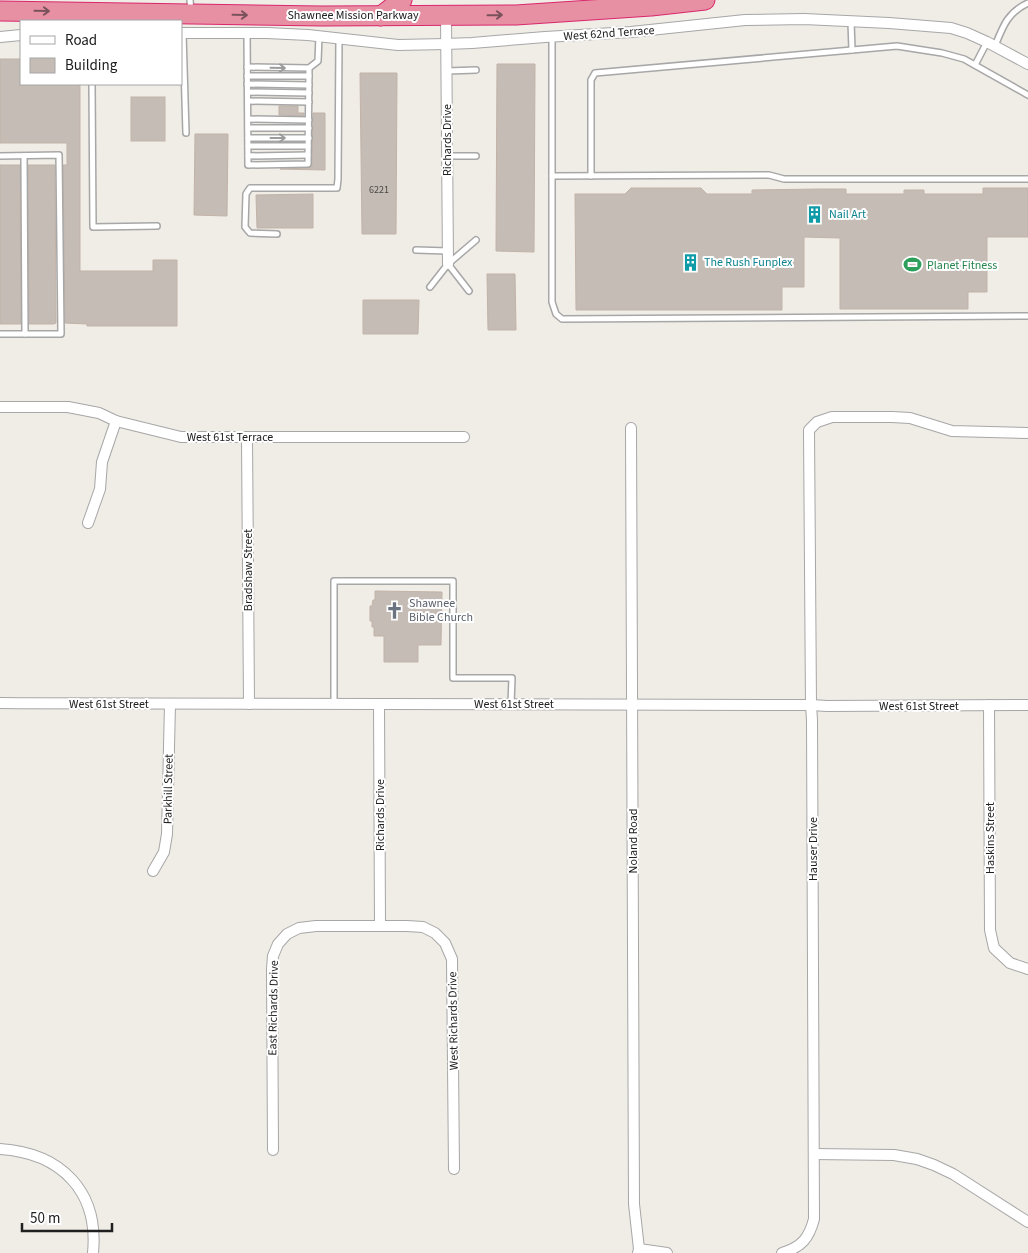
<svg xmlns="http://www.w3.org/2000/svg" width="1028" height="1253" font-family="'Source Sans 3',sans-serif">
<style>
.building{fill:#c5bcb5;stroke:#c2b3a8}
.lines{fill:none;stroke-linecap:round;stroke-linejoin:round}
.lane-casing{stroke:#a7a7a7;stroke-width:8}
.street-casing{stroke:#a7a7a7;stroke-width:12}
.highway-casing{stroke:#da276c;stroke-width:21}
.lane{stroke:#fff;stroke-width:5}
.street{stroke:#fff;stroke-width:10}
.highway{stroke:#e78fa3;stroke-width:19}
.oneway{stroke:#7a525b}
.oneway2{stroke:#9b9b9b}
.labels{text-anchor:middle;stroke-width:4;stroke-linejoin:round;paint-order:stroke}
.number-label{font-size:10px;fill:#494745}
.street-label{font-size:12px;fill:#202020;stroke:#fff}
.culture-label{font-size:12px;fill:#0d838f;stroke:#fff;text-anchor:start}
.leisure-label{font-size:12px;fill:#27864d;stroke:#fff;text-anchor:start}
.worship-label{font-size:12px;fill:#5b616d;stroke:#fff;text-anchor:start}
</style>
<rect width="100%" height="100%" fill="#f0ece6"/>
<!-- building -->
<g class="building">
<path d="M0 59H21V84H80V271H153V260H177V326H87V324L65 323 63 165H67V143H0Z"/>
<path d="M497 64H535L534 252 496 251Z"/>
<path d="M360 73H397L396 234H362Z"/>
<rect x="131" y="97" width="34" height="44"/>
<path d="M279 106H298V113H304V116L279 115Z"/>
<path d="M313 113H325V170L280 169 308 168 312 166Z"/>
<path d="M195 134H228L227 216 194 215Z"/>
<path d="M0 165H20L21 324H0Z"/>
<path d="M28 165H55L56 323 54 324H29Z"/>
<path d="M631 188H701L707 194H752V190L820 189H846V194H904V190H924V194H983V188H1028V237H987V292H968V309H840V238L804 237V287H782V310H576L575 194H625Z"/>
<path d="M313 194V228H257L256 195Z"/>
<path d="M487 274H515L516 330H488Z"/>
<path d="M363 300H419L418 334H363Z"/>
<path d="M375 591 442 592 441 645H418V662H384V636H374V627H372V621H370V606H372L373 600H375Z"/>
</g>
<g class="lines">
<defs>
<g id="lane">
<path d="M190 0 191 11"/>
<path d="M851 22 852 50"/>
<path d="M183 33 186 133"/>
<path d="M247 33 248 165 308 164 309 68 318 61 319 36"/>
<path d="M552 37V302L556 314 562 319 1028 316"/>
<path d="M995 46C1003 26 1008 12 1028 3"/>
<path d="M975 65 987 42"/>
<path d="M247 67 309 68"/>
<path d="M447 71 476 70"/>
<path d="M247 76H309"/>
<path d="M92 84 93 227 157 226"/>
<path d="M247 84 309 85"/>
<path d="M248 92 309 93"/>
<path d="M248 101 309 102"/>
<path d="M248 119 309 120"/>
<path d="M248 128H309"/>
<path d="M248 138H309"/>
<path d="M248 146H308"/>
<path d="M0 156 59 155 61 334H0"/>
<path d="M24 156 25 334"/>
<path d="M248 156 308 155"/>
<path d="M447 156H476"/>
<path d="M552 176 769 175 784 179H1028"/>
<path d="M591 176V80L595 73 897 46 942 53 964 59 1028 95"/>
<path d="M277 234 250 233 245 227 246 194 250 188H337L338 179 339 39"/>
<path d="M416 250 448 251"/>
<path d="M448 264 469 291"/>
<path d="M430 287 448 264 476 240"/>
<path d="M334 704V581H453V678H512L511 704"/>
</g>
<g id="street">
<path d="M446 16 448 264"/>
<path d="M181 33H267L308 35 398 45 446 44 472 43 545 37 631 32 745 20 804 19 889 23 951 28 967 33 987 42 1028 64"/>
<path d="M0 37 21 35"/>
<path d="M0 407H68L99 413 116 421 181 437H464"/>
<path d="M631 428 634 1204 639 1249 638 1253"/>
<path d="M247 437 249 704"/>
<path d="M88 523 100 489 102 462 116 421"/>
<path d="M0 703C270 705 540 703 811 705L827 706 1028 705"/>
<path d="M379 704 380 926"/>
<path d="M989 705 990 930 994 948 1010 963 1028 969"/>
<path d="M153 871 164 852 167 834 170 704"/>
<path d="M0 1149C61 1153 99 1191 93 1253"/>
<path d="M273 1150 272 969 273 956 278 944 287 934 299 928 316 926H407L423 927 435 933 445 943 452 959 454 1169"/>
<path d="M814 1154 894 1155 917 1159 934 1165 953 1174 1028 1222"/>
<path d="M639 1249 667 1253"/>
<path d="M782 1253C802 1247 809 1238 814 1219L812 720 811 705 809 430 817 422 832 417H892L910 418 952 431 1028 433"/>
</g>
<g id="highway">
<path d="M0 11 322 16 516 15 651 6 705 0"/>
<path d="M381 16 402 0"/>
</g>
</defs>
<!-- lane casing -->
<use href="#lane" class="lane-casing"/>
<!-- street casing -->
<use href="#street" class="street-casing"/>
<!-- highway casing -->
<use href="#highway" class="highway-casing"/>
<!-- lane -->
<use href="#lane" class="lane"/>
<!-- street -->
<use href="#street" class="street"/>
<!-- highway -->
<use href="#highway" class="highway"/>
</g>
<!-- one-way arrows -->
<defs><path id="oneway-shaft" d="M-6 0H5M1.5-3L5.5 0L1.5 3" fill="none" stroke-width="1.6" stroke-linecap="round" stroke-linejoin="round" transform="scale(1.25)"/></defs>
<g class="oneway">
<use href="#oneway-shaft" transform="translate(42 11) rotate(1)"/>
<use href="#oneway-shaft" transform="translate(240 15) rotate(1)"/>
<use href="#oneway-shaft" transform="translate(495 15) rotate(-1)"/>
</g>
<g class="oneway2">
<use href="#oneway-shaft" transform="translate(278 68) rotate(1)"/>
<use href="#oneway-shaft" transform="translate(278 138)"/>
</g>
<!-- icons -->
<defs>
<symbol id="building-bare" viewBox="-9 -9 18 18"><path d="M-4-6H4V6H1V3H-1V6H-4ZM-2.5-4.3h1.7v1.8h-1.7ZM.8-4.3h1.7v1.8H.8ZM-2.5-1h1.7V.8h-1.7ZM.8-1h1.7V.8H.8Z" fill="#0f9aa8" stroke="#fff" stroke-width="2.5" paint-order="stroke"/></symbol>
<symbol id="stadium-bare" viewBox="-9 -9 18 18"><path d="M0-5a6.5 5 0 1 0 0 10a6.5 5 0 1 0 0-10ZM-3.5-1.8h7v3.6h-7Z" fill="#2e9e5b" stroke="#fff" stroke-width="2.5" paint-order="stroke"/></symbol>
<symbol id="church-bare" viewBox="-9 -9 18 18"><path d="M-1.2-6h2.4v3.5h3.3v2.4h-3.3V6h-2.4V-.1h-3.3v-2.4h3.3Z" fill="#6b7280" stroke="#fff" stroke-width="2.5" paint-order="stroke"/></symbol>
</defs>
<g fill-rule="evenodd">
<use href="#building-bare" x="802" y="202" width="25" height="25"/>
<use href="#building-bare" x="678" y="250" width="25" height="25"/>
<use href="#stadium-bare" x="900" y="252" width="25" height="25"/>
<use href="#church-bare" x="382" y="598" width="25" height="25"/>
</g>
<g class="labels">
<!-- number labels -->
<g class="number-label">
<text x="379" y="193">6221</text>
</g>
<!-- street labels -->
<g class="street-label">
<text x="353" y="19">Shawnee Mission Parkway</text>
<text transform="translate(609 33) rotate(-4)" y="4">West 62nd Terrace</text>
<text transform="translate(447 140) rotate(-90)" y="4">Richards Drive</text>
<text x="230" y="441">West 61st Terrace</text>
<text transform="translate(248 570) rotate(-90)" y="4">Bradshaw Street</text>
<text x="109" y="708">West 61st Street</text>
<text x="514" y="708">West 61st Street</text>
<text x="919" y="710">West 61st Street</text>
<text transform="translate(168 789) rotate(-89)" y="4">Parkhill Street</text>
<text transform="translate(380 815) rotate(-90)" y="4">Richards Drive</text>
<text transform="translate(990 838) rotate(-90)" y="4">Haskins Street</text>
<text transform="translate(633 841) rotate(-90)" y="4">Noland Road</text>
<text transform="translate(813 849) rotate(-90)" y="4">Hauser Drive</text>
<text transform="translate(273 1008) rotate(-89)" y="4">East Richards Drive</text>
<text transform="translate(453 1021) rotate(-91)" y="4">West Richards Drive</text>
</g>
<!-- culture labels -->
<g class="culture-label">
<text x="829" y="218">Nail Art</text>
<text x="704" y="266">The Rush Funplex</text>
</g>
<!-- leisure labels -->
<g class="leisure-label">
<text x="927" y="269">Planet Fitness</text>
</g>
<!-- worship labels -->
<g class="worship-label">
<text x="409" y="607">Shawnee<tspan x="409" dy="14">Bible Church</tspan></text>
</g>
</g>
<!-- legend -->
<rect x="20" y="20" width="162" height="65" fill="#ffffff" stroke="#a6a6a6"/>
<rect x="30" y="36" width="25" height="8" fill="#ffffff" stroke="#a6a6a6"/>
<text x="65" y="45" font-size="15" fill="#202020">Road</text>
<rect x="30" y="58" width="25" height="15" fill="#c5bcb5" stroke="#a6a6a6"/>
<text x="65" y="70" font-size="15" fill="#202020">Building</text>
<!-- scale -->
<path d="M22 1223v8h90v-8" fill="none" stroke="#202020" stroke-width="2.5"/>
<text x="30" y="1223" font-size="15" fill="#202020" stroke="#ffffff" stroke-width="4" paint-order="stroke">50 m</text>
</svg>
